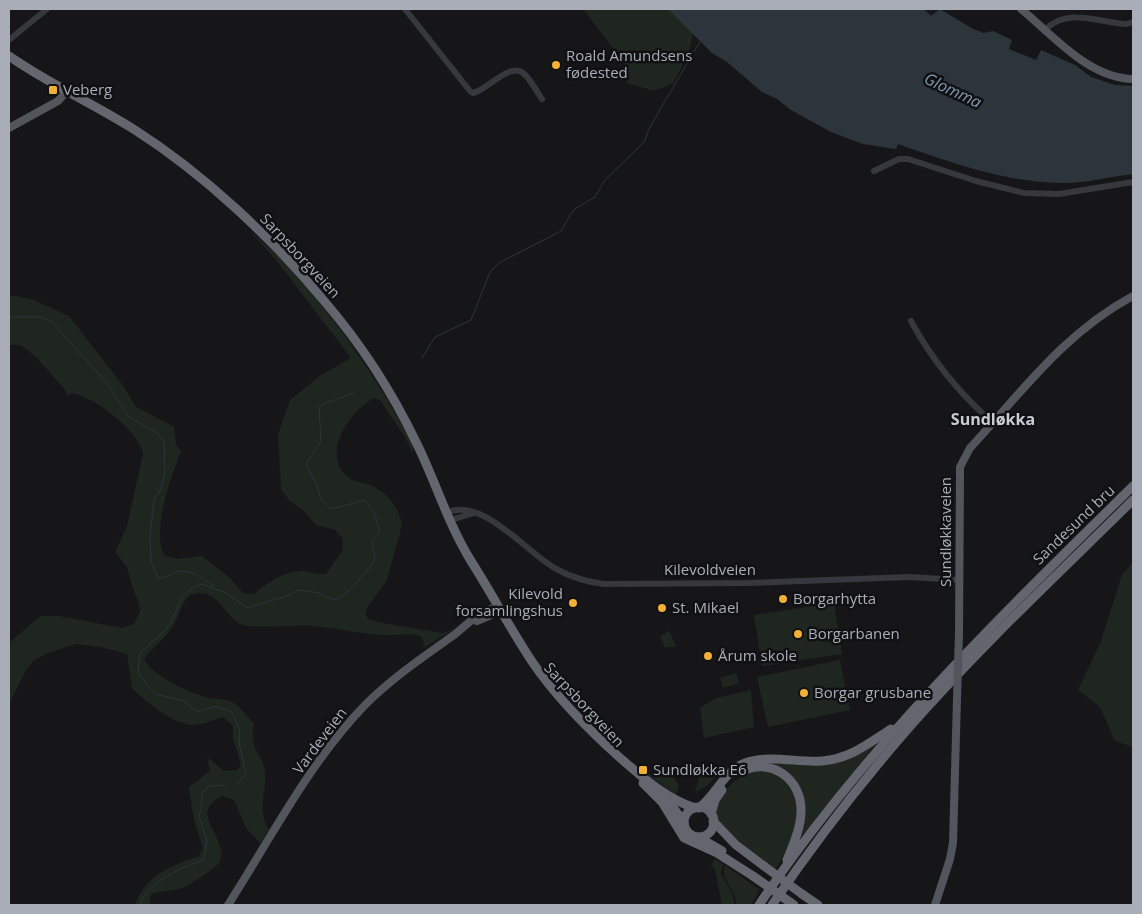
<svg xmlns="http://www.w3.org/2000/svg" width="1142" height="914" font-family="'Open Sans',sans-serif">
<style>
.green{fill:#1e261f}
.water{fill:#2c353c}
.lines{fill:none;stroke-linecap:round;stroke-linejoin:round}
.stream{stroke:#2c353c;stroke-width:1}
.minor{stroke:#37383d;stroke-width:6}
.major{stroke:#53555c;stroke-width:8}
.highway{stroke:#63666e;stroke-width:9}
.major-bridge{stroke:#53555c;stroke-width:8}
.highway-bridge{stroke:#63666e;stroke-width:9}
.poi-dot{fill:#f2b134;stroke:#111113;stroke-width:2}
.labels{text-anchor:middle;stroke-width:5;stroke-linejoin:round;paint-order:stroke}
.poi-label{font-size:15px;fill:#a8adb8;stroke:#111113;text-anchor:start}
.street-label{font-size:15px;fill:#a8adb8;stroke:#111113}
.water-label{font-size:16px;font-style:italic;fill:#7f9bb3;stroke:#111113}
.neighbourhood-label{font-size:16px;font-weight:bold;fill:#c9ccd4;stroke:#111113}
</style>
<rect width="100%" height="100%" fill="#161618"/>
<!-- green -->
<g class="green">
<path d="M583 9H668L693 33 689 53 673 83 654 91 627 83V69L624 63Z"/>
<path d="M249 230C318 289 369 365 413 444V454L406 439 380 400 374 398C350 411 320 454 348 477 354 482 363 482 370 485 387 492 399 507 402 525L387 580 367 608 366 615 368 619 377 622 430 631 443 633 456 628 425 647 422 637C413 632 396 636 384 635 360 634 336 628 312 626 291 625 269 628 247 626 225 623 222 588 194 594 183 596 179 616 174 624 167 638 153 646 144 659 151 675 191 694 209 698 217 700 224 698 232 702 241 707 247 716 254 724 248 750 262 751 265 772 267 794 256 807 269 830L260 843 246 828 234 800 222 796C185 814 232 839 219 863 216 868 191 884 185 887 175 891 161 891 151 894L150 905H135C146 875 170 866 199 856L203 848 194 820 189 787 210 771 207 757 224 771 237 770 241 765 233 738V726L223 717C213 720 203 725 192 725 174 724 144 701 132 688L127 654 101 647 76 644 48 653 33 661 26 670 9 704V643L40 616H59L122 628 134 624 140 611 139 603 133 589 127 567 115 552 127 526 143 454C140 431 94 397 72 393L67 396 66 391 37 358 21 345H9V296H17L34 300 69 316 125 388 135 406 174 427 176 444 181 451C172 475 150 532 165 556L178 559 202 556 230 578 243 593 254 594C269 582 283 571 303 571 312 572 315 575 326 574L342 551 343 539 335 530 316 525 304 511 289 500 281 489 278 434 290 400 321 375 351 358 277 261Z"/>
<path d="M1133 562V747L1115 741 1100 707 1078 690 1101 641 1122 575Z"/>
<path d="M834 603 842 654 762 666 754 615Z"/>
<path d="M669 631 676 646 665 648 660 636Z"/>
<path d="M840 660 850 710 768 727 757 677Z"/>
<path d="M736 673 739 683 723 688 720 678Z"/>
<path d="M751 690 754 727 704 738 700 708 716 698Z"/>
<path d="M879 740 795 845 803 801 774 766 776 764C823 765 838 769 879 740Z"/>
<path d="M763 770 781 775 796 795 798 816 791 842 776 869C761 858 719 832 716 814 715 805 720 800 724 793 735 778 745 773 763 770Z"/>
<path d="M715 772 718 773 708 785 695 792 700 776Z"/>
<path d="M646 774 673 776 679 786 676 795Z"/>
<path d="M715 859 723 864 721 873 733 896 735 905H722L715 870 711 865Z"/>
<path d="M725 865 760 890 751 905H737C736 892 719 877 725 865Z"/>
</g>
<!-- water -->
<path class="water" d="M668 9H924L931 16 940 9 973 29 984 33 993 31 1012 40 1009 49 1036 60 1041 50 1075 65 1091 77 1115 85 1133 86V174C1108 177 1083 184 1057 183 1002 181 949 162 898 144L896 149 863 144 831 132 791 110 777 99 762 92 727 62 712 53Z"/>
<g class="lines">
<!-- stream -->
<g class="stream">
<path d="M9 317H40L51 321 106 382 129 417 156 432 164 441 165 472 161 489 154 500 150 535 151 562 158 578C167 579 173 571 181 571 192 571 208 580 214 587"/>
<path d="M422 358 435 337 471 320 490 272 499 263 561 231 570 215 576 208 595 197 604 181 644 142 651 125 701 40"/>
<path d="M237 784 246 774 239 743 240 730 232 712 216 706 197 712 184 701 155 694 138 673 140 653C149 644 165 633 171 622 182 603 178 592 202 584L226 593 247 608C265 601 283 600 298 590 305 591 312 591 318 593 323 595 328 598 333 599 344 601 369 569 375 559L372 542 380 531 374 512 365 500 331 509 321 500 317 485 306 464 321 441 319 408 323 404 354 393"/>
<path d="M140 905C146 882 183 867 204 860L207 841 199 816 201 810 202 793 209 786 225 785"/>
</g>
<!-- minor -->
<g class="minor">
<path d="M405 9 470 91 473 93C487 90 510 62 523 73 531 79 536 91 542 99"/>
<path d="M1046 29C1069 7 1099 23 1127 24L1133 22"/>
<path d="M9 40 47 9"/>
<path d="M874 171 899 159H908L976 181 1024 193 1059 194 1133 182"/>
<path d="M911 321C932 360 960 394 993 423"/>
<path d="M448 512C484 498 526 552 556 569 571 577 587 582 604 584L749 583 909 577 959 580"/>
<path d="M451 520 474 513"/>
</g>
<!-- major -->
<g class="major">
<path d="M1021 9C1053 35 1088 78 1133 79"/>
<path d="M9 128 58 101 66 92"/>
<path d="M477 621 496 613 498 608"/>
<path d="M959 633 960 475V467L970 448C1022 392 1064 333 1133 296"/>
<path d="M228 905C271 838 309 763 365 705 392 678 423 657 454 635 466 626 482 607 498 608"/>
<path d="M935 905 950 859 953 843 957 699"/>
</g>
<!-- highway -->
<g class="highway">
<path d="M9 56C49 84 94 104 135 130 204 174 273 239 325 302 361 344 392 392 416 442 435 480 448 524 471 561 492 594 511 630 533 663 557 698 587 728 618 756 641 776 666 799 695 808"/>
<path d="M743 771C772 757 802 780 801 811 801 828 793 845 787 860"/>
<path d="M643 783 662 802 684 838 717 853 753 876"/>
<path d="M661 797 673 807 684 823"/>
<circle cx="699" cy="822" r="15"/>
<path d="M699 808C716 795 724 771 745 763 769 754 798 763 822 761 850 759 869 743 891 729"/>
<path d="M711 814 715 800 722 790"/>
<path d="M713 821 736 845 764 866"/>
<path d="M698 837 722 851"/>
<path d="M802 894 818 905"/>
<path d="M759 905C864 748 999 618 1133 486"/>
<path d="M772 905C815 842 862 781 913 723 982 645 1059 573 1133 500"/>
</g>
<!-- major-bridge -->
<path class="major-bridge" d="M957 699 959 633"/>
<!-- highway-bridge -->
<g class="highway-bridge">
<path d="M764 866 802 894"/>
<path d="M753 876 794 905"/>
</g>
</g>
<!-- markers -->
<g class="poi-dot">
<circle cx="556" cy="65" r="5"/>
<rect x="48" y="85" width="10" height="10" rx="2.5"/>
<circle cx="783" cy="599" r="5"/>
<circle cx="573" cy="603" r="5"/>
<circle cx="662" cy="608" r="5"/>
<circle cx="798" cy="634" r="5"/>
<circle cx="708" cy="656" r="5"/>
<circle cx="804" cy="693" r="5"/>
<rect x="638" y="765" width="10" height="10" rx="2.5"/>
</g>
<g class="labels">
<!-- poi labels -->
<g class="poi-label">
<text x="566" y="61">Roald Amundsens<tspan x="566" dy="17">fødested</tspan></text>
<text x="63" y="95">Veberg</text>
<text x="563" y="599" text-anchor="end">Kilevold<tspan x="563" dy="17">forsamlingshus</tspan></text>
<text x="793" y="604">Borgarhytta</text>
<text x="672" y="613">St. Mikael</text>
<text x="808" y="639">Borgarbanen</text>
<text x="718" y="661">Årum skole</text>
<text x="814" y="698">Borgar grusbane</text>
<text x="653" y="775">Sundløkka E6</text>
</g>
<!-- street labels -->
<g class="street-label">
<text transform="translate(300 256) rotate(47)" y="5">Sarpsborgveien</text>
<text transform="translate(1074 525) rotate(-44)" y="5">Sandesund bru</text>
<text transform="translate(946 532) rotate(-90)" y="5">Sundløkkaveien</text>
<text x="710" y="575">Kilevoldveien</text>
<text transform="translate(584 705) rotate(47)" y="5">Sarpsborgveien</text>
<text transform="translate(320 741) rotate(-53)" y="5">Vardeveien</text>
</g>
<!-- water labels -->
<g class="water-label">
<text transform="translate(953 90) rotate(25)" y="6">Glomma</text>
</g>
<!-- neighbourhood labels -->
<g class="neighbourhood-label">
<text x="993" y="425">Sundløkka</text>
</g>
</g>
<!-- border -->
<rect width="1142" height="914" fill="none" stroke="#a8adb8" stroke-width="20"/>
</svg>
